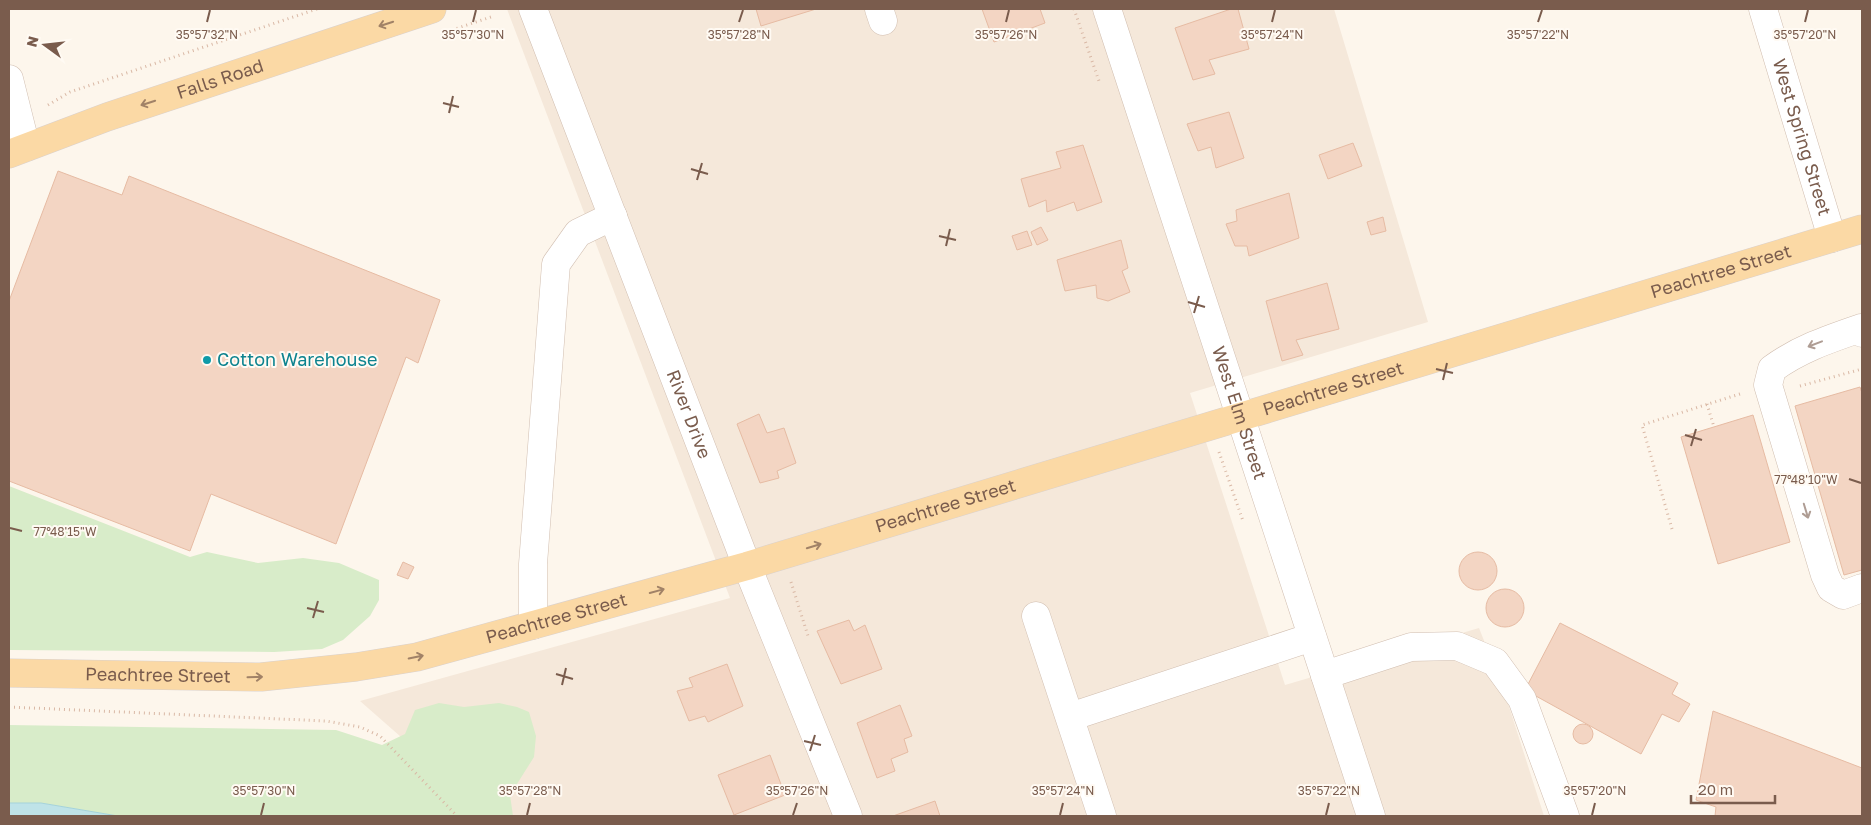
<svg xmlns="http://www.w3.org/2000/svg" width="1871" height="825" font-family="'Golos Text',sans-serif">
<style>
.residential{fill:#f5e8da}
.green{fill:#d8ecc9}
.water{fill:#bfe3e8;stroke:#a5d3da}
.building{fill:#f3d5c3;stroke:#e6bba3}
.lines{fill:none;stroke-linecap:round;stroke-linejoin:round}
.minor-casing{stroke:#d1beb0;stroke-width:29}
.major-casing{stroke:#dad1cd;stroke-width:29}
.path{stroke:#d9b8a5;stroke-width:3;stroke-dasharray:1 4;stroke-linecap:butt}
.minor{stroke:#fff;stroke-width:28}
.major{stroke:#fbd9a5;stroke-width:28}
.oneway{stroke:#a18267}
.oneway2{stroke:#af9d94}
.ticks{fill:none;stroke:#7a5c4d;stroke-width:2}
.culture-dot{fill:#0f9aa8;stroke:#fffaf3;stroke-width:2}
.labels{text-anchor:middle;stroke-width:4;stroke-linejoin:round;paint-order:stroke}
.street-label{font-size:18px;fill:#7a5c4d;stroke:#fffaf3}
.culture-label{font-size:18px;fill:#0d838f;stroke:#fffaf3;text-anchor:start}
.ticks-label{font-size:12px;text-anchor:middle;fill:#7a5c4d;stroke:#fffaf3;stroke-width:4;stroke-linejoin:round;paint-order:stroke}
</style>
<rect width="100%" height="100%" fill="#fdf6ec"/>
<!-- residential -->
<path class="residential" d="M507 9H1334L1428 322 1190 393 1285 685 1479 628 1504 691 1544 816H489L483 809 360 701 730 598Z"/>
<!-- green -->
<g class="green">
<path d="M9 486 190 557 207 552 258 563 303 558 339 563 379 580V600L370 616 343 640 322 649 274 652 9 650Z"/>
<path d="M439 703 464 707 499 703 517 707 529 712 536 736 534 757 510 795 513 816H118L41 803H9V725L336 730 382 745 405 734 415 710Z"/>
</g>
<!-- water -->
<path class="water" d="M9 803H41L118 816H9Z"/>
<!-- building -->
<g class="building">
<path d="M756 9H816L761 26Z"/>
<path d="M982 9H1040L1045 23 994 42Z"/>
<path d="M1231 9H1238L1249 49 1209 60 1215 74 1193 80 1175 28Z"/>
<path d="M1229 112 1244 158 1216 168 1211 147 1198 151 1187 124Z"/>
<path d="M1353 143 1362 166 1328 179 1319 155Z"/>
<path d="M1083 145 1102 202 1077 211 1074 202 1047 212 1046 200 1029 207 1021 179 1061 168 1056 152Z"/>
<path d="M58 171 122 195 129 176 440 300 418 363 406 357 336 544 211 494 190 551 9 481V301Z"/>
<path d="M1289 193 1299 238 1249 256 1247 246H1235L1226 224 1237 221 1236 210Z"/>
<path d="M1383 217 1386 231 1371 235 1367 222Z"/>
<path d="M1041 227 1048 240 1037 245 1031 232Z"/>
<path d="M1027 231 1032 245 1017 250 1012 236Z"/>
<path d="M1121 240 1128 268 1122 271 1130 292 1108 301 1097 298 1096 285 1065 291 1057 260Z"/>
<path d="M1327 283 1339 329 1296 340 1303 355 1282 361 1266 301Z"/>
<path d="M1860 387 1862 393V570L1844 575 1795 406Z"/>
<path d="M759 414 767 433 784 428 796 463 777 471 779 478 760 483 737 424Z"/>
<path d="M1753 415 1790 542 1718 564 1681 437Z"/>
<circle cx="1478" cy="571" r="19"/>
<path d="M403 562 414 567 408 579 397 575Z"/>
<circle cx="1505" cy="608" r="19"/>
<path d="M849 620 854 631 865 625 882 669 841 684 817 631Z"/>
<path d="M1560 623 1678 683 1672 694 1690 704 1679 722 1662 714 1641 754 1525 690Z"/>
<path d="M727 664 743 706 708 722 705 716 689 721 677 691 693 687 689 678Z"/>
<path d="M900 705 912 736 904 739 908 752 891 759 895 771 877 778 857 723Z"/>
<path d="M1713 711 1862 768V816H1715L1716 807 1696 800Z"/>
<circle cx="1583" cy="734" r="10"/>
<path d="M770 755 785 795 734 815 718 775Z"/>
<path d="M935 801 940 816H893Z"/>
</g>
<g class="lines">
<defs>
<g id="minor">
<path id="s1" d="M533 9 747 566 848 816"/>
<path d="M879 9 883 21"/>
<path id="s2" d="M1107 9 1371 816"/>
<path id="s3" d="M1763 9 1832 238"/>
<path d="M9 79 26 147"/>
<path d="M1862 333 1861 328C1829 339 1799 349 1772 369L1768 385 1825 575 1831 588 1843 595 1862 588"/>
<path d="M1036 616 1102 816"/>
<path d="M533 625V564L556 264 578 233 613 216"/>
<path d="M1325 675 1411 647 1457 646 1495 662 1522 699 1565 816"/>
<path d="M1070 717 1312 637"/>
</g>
<g id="major">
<path id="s4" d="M9 154 107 117 432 9"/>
<path id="s5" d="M9 673 261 677 356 667 417 657 747 566 1862 229"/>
</g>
</defs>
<!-- minor casing -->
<use href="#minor" class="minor-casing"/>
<!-- major casing -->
<use href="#major" class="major-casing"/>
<!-- path -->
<g class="path">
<path d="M1074 9 1100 84"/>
<path d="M452 30 494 16"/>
<path d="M48 105 70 92 317 9"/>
<path d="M1800 386 1862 369"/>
<path d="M1707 404 1714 427"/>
<path d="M1219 452 1243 521"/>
<path d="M1672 529 1642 425 1743 393"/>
<path d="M791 582 808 636"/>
<path d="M9 707 326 721 360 727 380 736 457 816"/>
</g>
<!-- minor -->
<use href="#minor" class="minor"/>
<!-- major -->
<use href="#major" class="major"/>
</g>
<!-- one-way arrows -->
<defs><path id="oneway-shaft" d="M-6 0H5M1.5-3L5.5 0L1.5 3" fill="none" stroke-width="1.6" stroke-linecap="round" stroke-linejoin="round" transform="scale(1.25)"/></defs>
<g class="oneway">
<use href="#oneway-shaft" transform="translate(386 24) rotate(162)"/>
<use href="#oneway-shaft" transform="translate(148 103) rotate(162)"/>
<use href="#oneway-shaft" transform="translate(814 546) rotate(-17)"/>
<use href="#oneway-shaft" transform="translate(657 591) rotate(-15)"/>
<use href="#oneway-shaft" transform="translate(416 657) rotate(-12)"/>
<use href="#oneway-shaft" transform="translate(255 677) rotate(-1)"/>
</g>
<g class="oneway2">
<use href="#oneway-shaft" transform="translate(1815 344) rotate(159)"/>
<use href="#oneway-shaft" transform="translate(1806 511) rotate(73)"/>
</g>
<!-- ticks -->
<path class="ticks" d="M207 22 210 10M473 22 476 10M739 22 743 10M1006 22 1009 10M1272 22 1275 10M1538 22 1542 10M1805 22 1808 10M443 103 459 107M449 113 453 96M691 169 708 174M697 180 702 163M939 236 956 240M946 246 950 229M1188 302 1205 307M1194 313 1199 296M1436 369 1453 373M1443 380 1447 363M1685 435 1702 440M1691 446 1696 429M1849 479 1861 483M10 528 22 531M307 608 324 612M313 618 318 601M556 674 573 679M562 685 566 668M804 741 821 745M810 751 815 735M261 815 264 803M527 815 530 803M793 815 797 803M1060 815 1063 803M1326 815 1329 803M1592 815 1595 803"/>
<!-- markers -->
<circle class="culture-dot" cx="207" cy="360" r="5"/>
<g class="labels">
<!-- street labels -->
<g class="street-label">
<text dy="6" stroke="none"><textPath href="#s4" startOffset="224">Falls Road</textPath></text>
<text dy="6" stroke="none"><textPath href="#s3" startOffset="134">West Spring Street</textPath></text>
<text dy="6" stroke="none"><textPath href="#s5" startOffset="1769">Peachtree Street</textPath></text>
<text dy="6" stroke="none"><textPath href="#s5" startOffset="1364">Peachtree Street</textPath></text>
<text dy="6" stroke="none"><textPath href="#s1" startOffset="434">River Drive</textPath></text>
<text dy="6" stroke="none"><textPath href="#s2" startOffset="425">West Elm Street</textPath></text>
<text dy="6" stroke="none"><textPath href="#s5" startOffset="959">Peachtree Street</textPath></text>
<text dy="6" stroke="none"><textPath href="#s5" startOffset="554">Peachtree Street</textPath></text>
<text dy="6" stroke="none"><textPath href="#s5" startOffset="149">Peachtree Street</textPath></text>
</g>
<!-- culture labels -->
<g class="culture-label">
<text x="217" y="366">Cotton Warehouse</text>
</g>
</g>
<g class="ticks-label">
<text x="207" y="39">35°57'32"N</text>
<text x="473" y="39">35°57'30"N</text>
<text x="739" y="39">35°57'28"N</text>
<text x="1006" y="39">35°57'26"N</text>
<text x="1272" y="39">35°57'24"N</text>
<text x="1538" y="39">35°57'22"N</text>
<text x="1805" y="39">35°57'20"N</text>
<text x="1806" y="484">77°48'10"W</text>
<text x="65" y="536">77°48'15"W</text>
<text x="264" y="795">35°57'30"N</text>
<text x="530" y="795">35°57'28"N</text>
<text x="797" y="795">35°57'26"N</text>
<text x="1063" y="795">35°57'24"N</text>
<text x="1329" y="795">35°57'22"N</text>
<text x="1595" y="795">35°57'20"N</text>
</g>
<!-- border -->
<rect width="1871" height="825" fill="none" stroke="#7a5c4d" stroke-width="20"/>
<!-- north arrow -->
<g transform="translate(45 45) rotate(285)" stroke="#fffaf3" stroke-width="4" paint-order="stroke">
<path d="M0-4L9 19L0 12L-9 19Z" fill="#7a5c4d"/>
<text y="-8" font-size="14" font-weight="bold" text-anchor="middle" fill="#7a5c4d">N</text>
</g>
<!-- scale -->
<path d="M1691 795v8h84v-8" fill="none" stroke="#7a5c4d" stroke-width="2.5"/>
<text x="1698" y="795" font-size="15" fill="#7a5c4d" stroke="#fffaf3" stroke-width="4" paint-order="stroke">20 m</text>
</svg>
